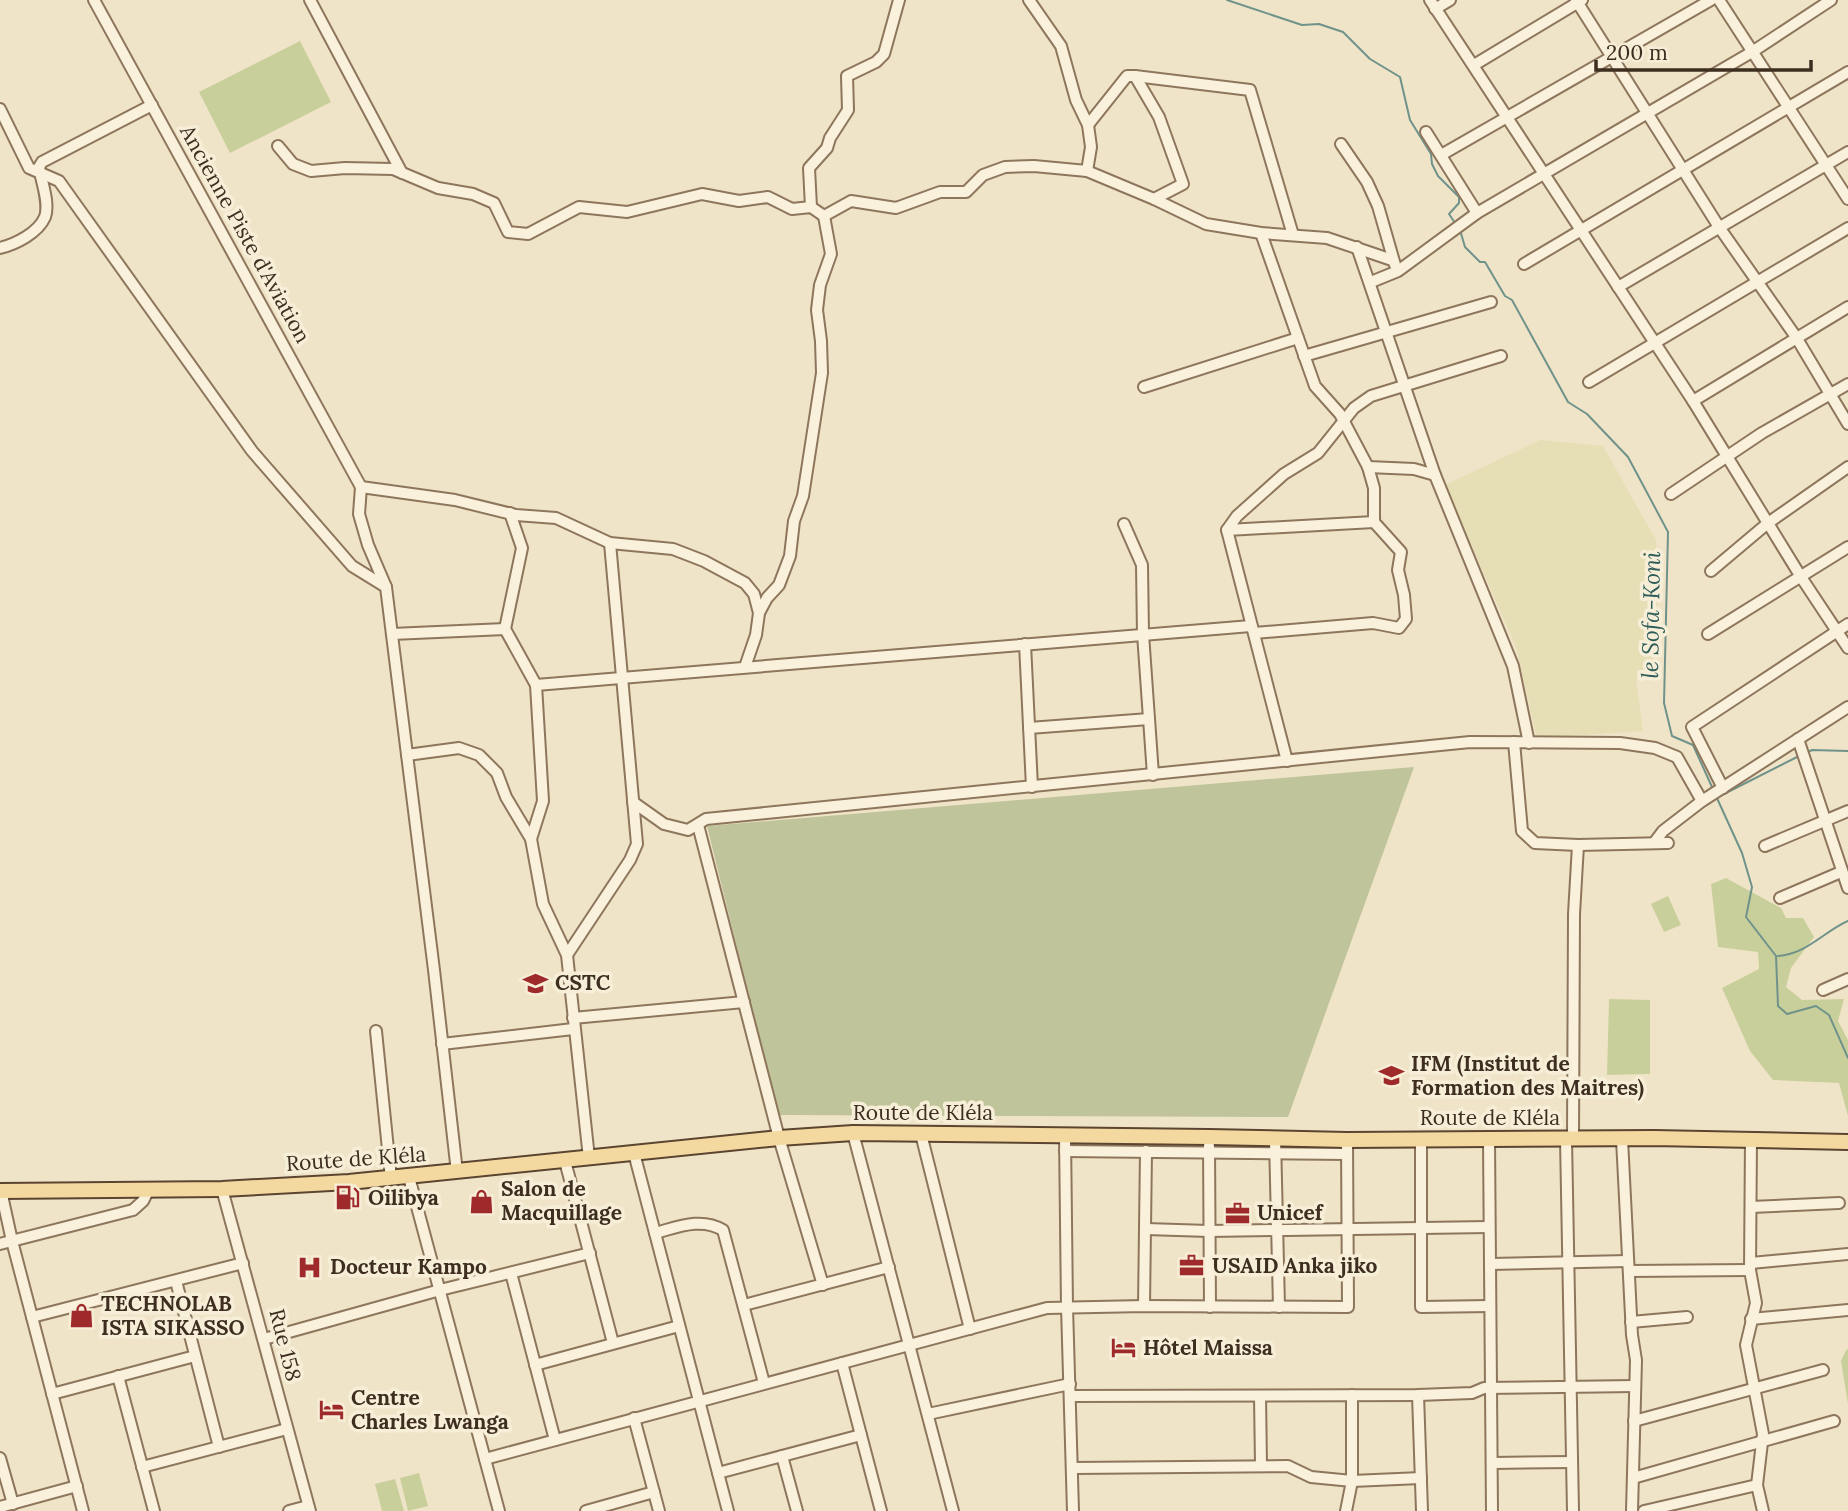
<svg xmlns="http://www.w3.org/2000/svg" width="1848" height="1511" font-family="Lora,serif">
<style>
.farmland{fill:#e6deb5}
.green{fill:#c9cf9b}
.cemetery{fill:#bfc49a}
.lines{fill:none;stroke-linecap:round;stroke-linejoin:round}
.stream{stroke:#6f938a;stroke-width:2}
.minor-casing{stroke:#8d765c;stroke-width:14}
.major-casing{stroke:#5b4430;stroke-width:18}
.minor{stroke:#faf1dc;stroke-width:10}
.major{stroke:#f3d9a0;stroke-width:14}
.labels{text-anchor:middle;stroke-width:7;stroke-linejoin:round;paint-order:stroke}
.street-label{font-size:21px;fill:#3d2e20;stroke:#f7eed8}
.poi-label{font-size:21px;font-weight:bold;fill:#3d2e20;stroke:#f7eed8;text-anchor:start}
.water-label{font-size:23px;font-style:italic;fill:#2f5d5a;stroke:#f7eed8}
</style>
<rect width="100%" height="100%" fill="#f0e4c8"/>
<!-- farmland -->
<path class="farmland" d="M1540 440 1603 446 1656 540 1658 578 1654 679 1636 678 1643 731 1537 738 1516 647 1445 485Z"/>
<!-- green -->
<g class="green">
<path d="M300 41 331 102 230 153 199 92Z"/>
<path d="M1726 878 1781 908 1786 918H1803L1814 937 1791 968 1786 987 1802 1000 1844 999 1838 1021 1848 1040V1116L1839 1083 1773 1080 1750 1051 1722 988 1759 969 1758 952 1718 947 1711 884Z"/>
<path d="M1668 896 1681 925 1664 932 1651 904Z"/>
<path d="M1609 999 1650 1000V1074L1607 1075Z"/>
<path d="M1848 1349V1404L1841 1361 1846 1350Z"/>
<path d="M419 1473 428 1506 408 1511 400 1478Z"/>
<path d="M395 1479 404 1511H382L375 1484Z"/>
</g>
<!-- cemetery -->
<path class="cemetery" d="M1414 767 1288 1117 778 1115 707 826Z"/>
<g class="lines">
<!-- stream -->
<g class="stream">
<path d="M1227 0 1302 25 1319 24 1343 32 1370 59 1400 77 1410 120 1431 154 1432 164 1438 176 1459 197V203L1449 214 1455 223"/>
<path d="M1460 230 1465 247 1480 262H1485L1505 296 1512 300 1568 402 1587 414 1628 457 1668 532 1664 703 1672 736 1693 745 1712 787"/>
<path d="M1808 752 1812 750 1848 751"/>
<path d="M1716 796 1742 853 1752 887 1746 917 1776 956 1778 1006 1787 1014 1816 1006 1829 1015 1848 1058"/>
<path d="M1720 796 1799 756"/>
<path d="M1778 956C1807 954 1823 932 1848 921"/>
</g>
<defs>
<g id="minor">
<path d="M94 0 361 487"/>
<path d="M310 0 402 173"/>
<path d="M1029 0 1061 46 1076 100 1088 125 1091 147 1087 171"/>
<path d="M1430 0 1693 401 1801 577 1848 648"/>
<path d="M1576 0 1719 227 1796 337 1848 424"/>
<path d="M1719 0 1848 199"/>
<path d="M1435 9 1450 0"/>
<path d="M1474 65 1582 0"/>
<path d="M1135 76 1250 90 1293 235"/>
<path d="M0 109 29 168 59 181 252 451 352 566 386 587"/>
<path d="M1088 125 1127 76H1135L1159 117 1183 184 1154 199"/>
<path d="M1426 132 1477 213"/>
<path d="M1341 144 1367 182 1378 206 1395 265"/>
<path d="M278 146 293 164 311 171 345 168 393 169 438 188 473 194 494 203 508 232 528 234 579 207 627 212 702 194 739 201 768 197 792 209 811 207 824 216 851 201 896 208 940 192H966L983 175 1005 167 1034 166 1087 171 1154 199 1206 224 1261 233 1327 238 1392 260"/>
<path d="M1441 155 1711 0"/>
<path d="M811 207 809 168 827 148 830 138 848 110 847 76 876 62 884 54 899 0"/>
<path d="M1357 247 1435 475 1513 666 1529 743"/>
<path d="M0 248C16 244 38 233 45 217 50 203 41 180 39 167L42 162 152 105"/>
<path d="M1524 264 1848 72"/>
<path d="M1371 282 1398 271 1477 213 1752 52 1831 0"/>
<path d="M1618 287 1848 152"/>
<path d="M1304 356 1491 302"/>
<path d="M1589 382 1848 228"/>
<path d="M1144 387 1298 338"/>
<path d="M1693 401 1848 307"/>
<path d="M1368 467 1414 469 1435 475"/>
<path d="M361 487 359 514 368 545 386 587 434 970 457 1172"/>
<path d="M361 487 455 500 516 515 556 518 610 543 673 549 704 561 745 583 754 594 759 613"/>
<path d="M1671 494 1762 433 1848 384"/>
<path d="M510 513 522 548 505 629 536 685 543 801 531 839"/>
<path d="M1124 524 1142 565 1143 634 1153 775"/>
<path d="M1227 530 1374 522"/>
<path d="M1711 571 1768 523 1848 467"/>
<path d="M1254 633 1373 623 1399 628 1406 619 1404 595 1398 570 1401 552 1374 522V488L1368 467 1340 414 1315 386 1261 233"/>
<path d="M392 634 505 629"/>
<path d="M1708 634 1848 547"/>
<path d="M1025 644 1032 787"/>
<path d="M745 667 756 635 759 613 767 598 779 585 790 556 794 521 803 496 822 373 821 341 817 310 820 285 831 254 824 216"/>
<path d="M536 685 1251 626"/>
<path d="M1029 728 1149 719"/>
<path d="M1798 739 1848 888"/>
<path d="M1514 742 1522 831 1535 843 1578 845 1668 843"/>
<path d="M407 755 459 748 479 755 497 773 506 797 531 839 543 904 567 955 589 1158"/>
<path d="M1287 761 1227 530 1237 516 1284 474 1318 453 1354 408 1371 396 1501 356"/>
<path d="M1723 788 1692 727 1848 624"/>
<path d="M633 802 664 824 688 830 706 819 1470 742 1620 743 1655 748 1677 757 1702 801"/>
<path d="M698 825 779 1138 823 1285"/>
<path d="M1654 843 1663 831 1702 801 1848 707"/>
<path d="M1765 846 1848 811"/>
<path d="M1780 898 1841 872"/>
<path d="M567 955 630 860 637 844 610 543"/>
<path d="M1823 990 1848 979"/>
<path d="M573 1018 744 1002"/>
<path d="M376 1031 391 1179"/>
<path d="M442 1044 573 1029"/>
<path d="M853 1133 953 1511"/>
<path d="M921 1134 970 1329"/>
<path d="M1065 1135 1067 1307 1073 1511"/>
<path d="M1275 1139 1279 1307"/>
<path d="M1421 1139V1307L1490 1306"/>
<path d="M1566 1139 1573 1511"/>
<path d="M1573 1139 1574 914 1578 845"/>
<path d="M1622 1139 1632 1335 1636 1360 1632 1511"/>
<path d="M1751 1139 1750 1270 1756 1303 1746 1345 1763 1434 1757 1485 1763 1511"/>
<path d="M1489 1140 1492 1511"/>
<path d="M1209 1146 1210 1307"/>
<path d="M1065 1151 1347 1154"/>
<path d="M634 1153 728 1511"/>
<path d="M565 1161 613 1343"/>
<path d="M409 1177 499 1511"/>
<path d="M222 1189 310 1511"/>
<path d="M3 1191V1200L12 1241 83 1511"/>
<path d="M1751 1207 1839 1203"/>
<path d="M1146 1229 1209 1231 1489 1227"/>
<path d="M655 1233C678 1227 701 1217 723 1230L764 1383"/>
<path d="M0 1244 133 1210 143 1201 149 1189"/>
<path d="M1751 1263 1848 1254"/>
<path d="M1490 1264 1628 1261"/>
<path d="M1629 1271 1750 1270"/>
<path d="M511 1273 555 1440"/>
<path d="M176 1281 219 1447"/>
<path d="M744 1305 889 1267"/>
<path d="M1144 1306 1146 1151"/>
<path d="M32 1317 243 1263"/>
<path d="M1751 1319 1848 1310"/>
<path d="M1631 1322 1687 1317"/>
<path d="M264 1339 440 1290 590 1253"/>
<path d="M842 1363 881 1511"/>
<path d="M535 1365 679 1326"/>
<path d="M118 1376 154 1511"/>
<path d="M52 1394 195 1356"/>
<path d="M1418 1395 1422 1511"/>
<path d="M1071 1396 1418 1395 1472 1393 1484 1388 1635 1386"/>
<path d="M1260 1396 1261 1466"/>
<path d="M928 1414 1070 1384"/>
<path d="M634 1418 659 1511"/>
<path d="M1634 1421 1823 1370"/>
<path d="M782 1456 797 1511"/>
<path d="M0 1458 13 1504"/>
<path d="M485 1459 1047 1308 1144 1306 1348 1307 1347 1140"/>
<path d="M1492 1463 1572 1462"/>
<path d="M142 1467 287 1429"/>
<path d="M1073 1468 1288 1466 1311 1477 1352 1481 1421 1478"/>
<path d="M718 1473 861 1435"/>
<path d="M1633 1478 1834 1421"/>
<path d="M0 1507 77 1486"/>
<path d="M289 1511 308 1506"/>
<path d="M586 1511 654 1492"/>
<path d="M1346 1511 1352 1481V1395"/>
<path d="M1644 1511 1757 1485"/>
</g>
<path id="major" d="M0 1191 222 1189 349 1182 779 1138 853 1133 1209 1137 1347 1140 1654 1138 1848 1142"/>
</defs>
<!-- minor casing -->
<use href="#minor" class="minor-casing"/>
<!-- major casing -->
<use href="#major" class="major-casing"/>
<!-- minor -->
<use href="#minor" class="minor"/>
<!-- major -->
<use href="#major" class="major"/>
</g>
<!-- icons -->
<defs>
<symbol id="school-bare" viewBox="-9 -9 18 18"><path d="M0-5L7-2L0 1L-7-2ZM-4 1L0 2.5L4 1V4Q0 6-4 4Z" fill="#9e2a2b" stroke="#f7eed8" stroke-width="2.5" paint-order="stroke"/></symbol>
<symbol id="fuel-bare" viewBox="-9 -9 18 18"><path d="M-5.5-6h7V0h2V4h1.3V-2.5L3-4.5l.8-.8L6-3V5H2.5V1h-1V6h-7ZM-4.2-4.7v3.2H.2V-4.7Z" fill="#9e2a2b" stroke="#f7eed8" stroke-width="2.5" paint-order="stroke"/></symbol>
<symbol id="shop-bare" viewBox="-9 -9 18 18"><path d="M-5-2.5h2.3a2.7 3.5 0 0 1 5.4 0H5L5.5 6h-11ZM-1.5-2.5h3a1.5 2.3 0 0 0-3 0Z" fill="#9e2a2b" stroke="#f7eed8" stroke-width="2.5" paint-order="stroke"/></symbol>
<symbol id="office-bare" viewBox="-9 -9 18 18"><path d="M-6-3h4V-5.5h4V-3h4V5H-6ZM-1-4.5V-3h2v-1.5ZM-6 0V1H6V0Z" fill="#9e2a2b" stroke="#f7eed8" stroke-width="2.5" paint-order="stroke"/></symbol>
<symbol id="hospital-bare" viewBox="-9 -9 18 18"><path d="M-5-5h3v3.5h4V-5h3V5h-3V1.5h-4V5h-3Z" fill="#9e2a2b" stroke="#f7eed8" stroke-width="2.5" paint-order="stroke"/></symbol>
<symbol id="hotel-bare" viewBox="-9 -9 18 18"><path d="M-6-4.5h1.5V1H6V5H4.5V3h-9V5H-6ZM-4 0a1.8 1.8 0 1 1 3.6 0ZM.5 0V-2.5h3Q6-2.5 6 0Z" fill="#9e2a2b" stroke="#f7eed8" stroke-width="2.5" paint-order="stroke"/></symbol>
</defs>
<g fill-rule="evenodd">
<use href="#school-bare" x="518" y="966" width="35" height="35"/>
<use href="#school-bare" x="1374" y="1058" width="35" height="35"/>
<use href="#fuel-bare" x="330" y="1180" width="35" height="35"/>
<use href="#shop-bare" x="464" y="1184" width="35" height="35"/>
<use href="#office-bare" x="1220" y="1196" width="35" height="35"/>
<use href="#office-bare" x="1174" y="1248" width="35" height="35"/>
<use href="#hospital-bare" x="292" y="1250" width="35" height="35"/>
<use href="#shop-bare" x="64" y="1298" width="35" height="35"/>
<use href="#hotel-bare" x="1106" y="1330" width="35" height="35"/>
<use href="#hotel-bare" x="314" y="1392" width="35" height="35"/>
</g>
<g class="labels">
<!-- street labels -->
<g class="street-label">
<text transform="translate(245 234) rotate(61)" y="7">Ancienne Piste d'Aviation</text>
<text x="923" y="1120">Route de Kléla</text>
<text x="1490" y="1125">Route de Kléla</text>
<text transform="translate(356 1159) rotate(-4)" y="7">Route de Kléla</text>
<text transform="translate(285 1345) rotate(76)" y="7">Rue 158</text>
</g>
<!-- poi labels -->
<g class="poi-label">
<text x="555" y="990">CSTC</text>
<text x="1411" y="1071">IFM (Institut de<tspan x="1411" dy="24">Formation des Maitres)</tspan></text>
<text x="501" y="1196">Salon de<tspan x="501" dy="24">Macquillage</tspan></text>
<text x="368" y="1205">Oilibya</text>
<text x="1257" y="1220">Unicef</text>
<text x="1212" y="1273">USAID Anka jiko</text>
<text x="330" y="1274">Docteur Kampo</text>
<text x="101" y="1311">TECHNOLAB<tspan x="101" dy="24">ISTA SIKASSO</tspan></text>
<text x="1143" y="1355">Hôtel Maissa</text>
<text x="351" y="1405">Centre<tspan x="351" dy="24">Charles Lwanga</tspan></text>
</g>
<!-- water labels -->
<g class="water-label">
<text transform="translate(1651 615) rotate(-89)" y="8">le Sofa-Koni</text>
</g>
</g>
<!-- scale -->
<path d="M1596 60v10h215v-10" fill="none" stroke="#3d2e20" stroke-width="3.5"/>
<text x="1606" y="60" font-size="21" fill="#3d2e20" stroke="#f7eed8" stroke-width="5" paint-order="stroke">200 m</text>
</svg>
